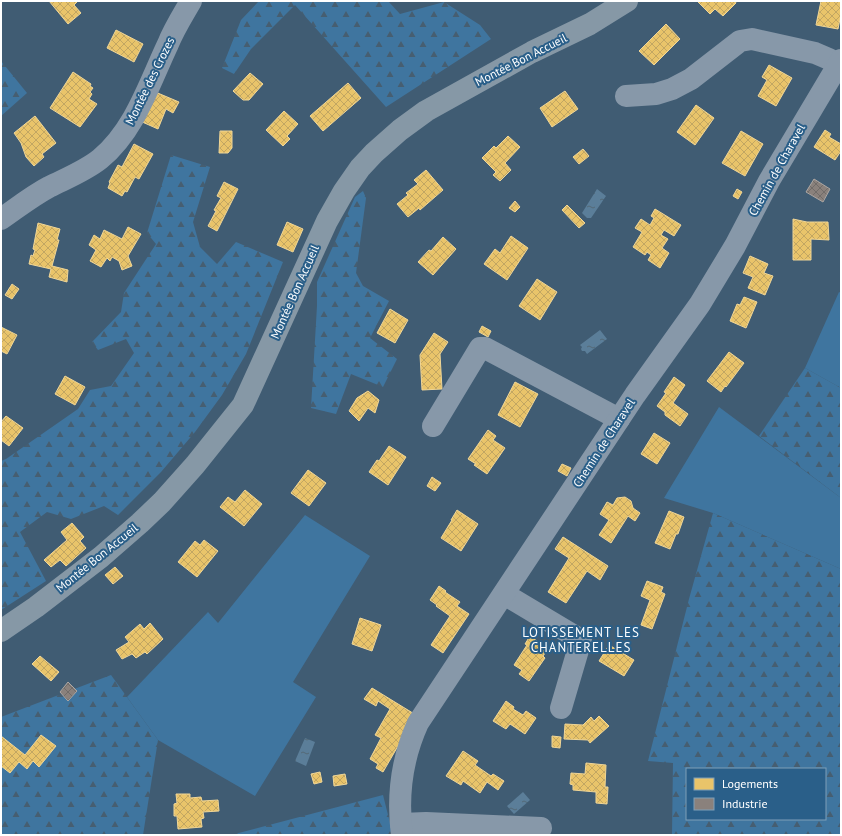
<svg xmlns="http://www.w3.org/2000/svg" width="842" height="836" font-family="'PT Sans',sans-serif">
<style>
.grass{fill:#3f759f}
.forest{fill:url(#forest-firs);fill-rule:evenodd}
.water{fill:url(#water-ripples)}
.homes{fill:url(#homes-cross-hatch);stroke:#f0d697}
.industry{fill:url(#industry-cross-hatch);stroke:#ada7a3}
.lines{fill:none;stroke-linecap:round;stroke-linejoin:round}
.minor{stroke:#8798a9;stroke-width:22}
.major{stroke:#8698a6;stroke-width:22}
.labels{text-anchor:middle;stroke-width:4;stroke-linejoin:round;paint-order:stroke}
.street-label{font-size:12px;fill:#fff;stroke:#2a5f89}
.neighbourhood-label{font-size:13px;letter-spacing:1px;fill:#fff;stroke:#2a5f89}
</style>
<defs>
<pattern id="forest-firs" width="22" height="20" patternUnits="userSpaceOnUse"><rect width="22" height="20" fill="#3f759f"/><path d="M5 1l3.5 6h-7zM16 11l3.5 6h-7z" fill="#465e71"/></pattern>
<pattern id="water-ripples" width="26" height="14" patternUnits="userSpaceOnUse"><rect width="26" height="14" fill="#5b7e99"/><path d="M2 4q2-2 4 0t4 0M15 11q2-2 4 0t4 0" fill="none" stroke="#546876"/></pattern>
<pattern id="homes-cross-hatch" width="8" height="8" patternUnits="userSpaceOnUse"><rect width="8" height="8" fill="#e9c46a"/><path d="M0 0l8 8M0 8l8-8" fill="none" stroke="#c2a662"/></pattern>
<pattern id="industry-cross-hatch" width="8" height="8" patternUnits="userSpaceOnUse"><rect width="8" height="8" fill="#8a817c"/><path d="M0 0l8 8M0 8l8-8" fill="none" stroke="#716c69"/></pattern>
</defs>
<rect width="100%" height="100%" fill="#405c73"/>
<!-- grass -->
<g class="grass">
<path d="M839 292 841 293V388L805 368Z"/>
<path d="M719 407 841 498V569L713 513 664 498Z"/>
<path d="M305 515 370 556 293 682 316 697 255 796 158 740 127 697 208 612 218 623Z"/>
</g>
<!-- forest -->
<g class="forest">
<path d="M259 1H388L400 14 444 2 480 25 491 39 386 107 295 5 251 49 234 74 222 68 241 20Z"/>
<path d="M1 61 27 93 1 116Z"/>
<path d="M171 155 210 167 193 222 200 247 217 264 236 242 283 262 246 354 222 395 195 432 161 472 118 515 104 506 71 519 47 512 20 532 46 581 1 610V461L6 459 78 409 90 390 111 386 134 353 126 339 98 350 92 342 121 312 124 293 156 244 147 233Z"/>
<path d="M363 191 366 198 356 273 363 286 389 301 370 338 397 359 383 387 351 374 336 414 311 408 317 306V282L355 197Z"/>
<path d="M805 368 841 388V498L759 436Z"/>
<path d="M713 513 841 569V835H672L673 763 648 761 689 599ZM687 769H825V819H687Z"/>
<path d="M111 675 158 740 143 835H1V717Z"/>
<path d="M383 795 393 835H231Z"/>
</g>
<!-- water -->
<g class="water">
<path d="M597 189 606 196 591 218H587L582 213Z"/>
<path d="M600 330 607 339 587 354 585 351H582L581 349 582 347 580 345Z"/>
<path d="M305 738 315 742 306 766 295 761Z"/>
<path d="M523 792 530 800 514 814 507 806Z"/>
</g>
<!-- homes -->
<g class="homes">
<path d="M49 1H78L74 5 81 13 68 24Z"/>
<path d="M697 1H735L736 3 723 16 715 9 710 14Z"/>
<path d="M821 1H841V14L838 29 816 25Z"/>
<path d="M666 24 680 39 654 65 639 51Z"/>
<path d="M116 30 143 44 134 62 107 48Z"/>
<path d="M769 65 792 78 776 106 758 96 767 80 762 77Z"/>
<path d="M73 72 91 84 90 86 93 88 90 92 92 94 89 99 97 104 80 127 50 108Z"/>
<path d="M250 73 263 84 249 100H243L233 91Z"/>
<path d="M348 83 361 98 323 131 310 116Z"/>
<path d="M153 91 179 102 173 113 166 109 158 129 140 121Z"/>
<path d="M565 91 578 109 552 127 540 108Z"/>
<path d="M696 105 714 118 695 145 677 132Z"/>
<path d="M284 111 298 124 287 136 290 139 283 146 266 130Z"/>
<path d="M35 116 56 143 42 154 44 157 34 166 26 157 21 143 14 133Z"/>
<path d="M825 130 831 134 829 137 841 144V151L835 160 814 147Z"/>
<path d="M220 131H232V148L228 153H219Z"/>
<path d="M741 131 763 144 745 176 722 163Z"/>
<path d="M508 136 520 147 505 163 511 170 500 181 493 175 496 172 482 158 494 146 496 148Z"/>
<path d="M134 144 153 154 139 179 135 177 127 192 125 191 122 196 108 188 110 183 109 182 118 165 122 167Z"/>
<path d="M583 149 589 156 579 164 573 157Z"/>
<path d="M426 170 443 190 420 210 419 208 408 217 397 204 408 195 406 193 418 184 414 180Z"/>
<path d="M224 182 238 189 217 231 208 226 216 211 214 210 221 198 217 196Z"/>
<path d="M737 189 742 192 738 199 733 196Z"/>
<path d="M515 201 520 207 515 212 509 208Z"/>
<path d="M567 205 585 223 579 228 562 210Z"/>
<path d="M655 209 681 225 674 236 664 230 661 235 668 239 662 248 669 253 660 268 648 260 651 255 647 252 645 255 633 247 642 232 635 228 641 219 650 225 654 218 651 216Z"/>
<path d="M793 219 807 222H828L829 240 811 239V260H793Z"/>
<path d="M287 222 303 229 293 252 277 245Z"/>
<path d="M38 223 60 229 57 240H59L52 266 68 270 67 282 49 277 51 269 29 264 31 255 33 256 35 250 33 249Z"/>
<path d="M128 227 141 234 128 256 132 266 122 270 119 261 112 257 110 261 107 258 101 267 90 261 96 250 89 245 94 235 100 239 104 230 122 239Z"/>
<path d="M511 236 528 248 507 280 484 264 495 249 500 253Z"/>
<path d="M443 237 456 249 433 275 418 262 429 250 431 251Z"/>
<path d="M750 256 768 264 764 273 773 276 765 295 748 288 753 277 743 273Z"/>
<path d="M537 279 557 292 540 320 519 306Z"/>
<path d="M12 284 19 289 12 299 5 295Z"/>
<path d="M744 297 757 302 746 328 730 321 737 304 740 305Z"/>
<path d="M390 309 408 320 395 343 377 333Z"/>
<path d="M482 326 491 331 488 337 479 332Z"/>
<path d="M1 327 17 335 7 354 1 351Z"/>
<path d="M434 333 448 342 440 354 442 389 422 390 420 355Z"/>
<path d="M729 352 744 363 726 387 725 386 721 392 707 381Z"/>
<path d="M65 376 85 387 75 405 55 394Z"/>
<path d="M674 377 685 385 673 403 688 414 680 426 665 415V412L657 406 666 393 664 392Z"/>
<path d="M515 382 538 394 520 427 498 415Z"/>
<path d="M368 391 379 400 375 413 368 408 359 421 349 411 357 398Z"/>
<path d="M6 416 23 428 9 446 1 440V422Z"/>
<path d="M488 430 496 436 493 440 505 448 487 474 474 465 476 464 468 459Z"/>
<path d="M654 433 670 443 657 464 641 454Z"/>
<path d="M389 446 406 457 388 485 369 472 377 460 379 461Z"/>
<path d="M562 464 571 468 567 476 558 471Z"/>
<path d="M308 470 326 483 309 506 291 493Z"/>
<path d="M432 477 441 483 435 491 427 486Z"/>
<path d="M245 490 262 504 244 526 220 507 228 497 235 502Z"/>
<path d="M625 497 631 501 633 508 640 513 635 521 628 516 611 543 599 535 609 520 600 514 607 502 613 505 617 498Z"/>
<path d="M457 510 478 524 461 551 441 538 452 520H451Z"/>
<path d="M669 511 684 517 678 534H676L670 549 655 543Z"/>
<path d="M72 523 84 537 80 541 86 548 66 566 60 560 51 567 44 560 67 540 61 532Z"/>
<path d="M563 537 608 566 600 580 587 571 566 603 548 592 569 558 555 549Z"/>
<path d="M204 540 218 551 197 577 178 562 195 541 200 545Z"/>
<path d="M115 567 123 576 113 584 105 575Z"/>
<path d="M647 581 663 587 661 592 665 594 652 629 641 625 650 600 641 596Z"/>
<path d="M439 586 446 591 445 592 460 602 457 606 469 614 443 653 431 645 450 616 436 606 437 605 430 600Z"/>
<path d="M360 618 381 625 372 651 352 644Z"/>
<path d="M150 623 163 639 147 654 145 652 136 658 132 654 122 659 116 650 129 642 125 637 140 624 144 629Z"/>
<path d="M530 636 548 649 543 656 545 658 529 681 519 674 522 670 514 665 527 645 525 644Z"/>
<path d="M609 645 634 660 624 676 599 661Z"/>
<path d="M40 656 59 672 51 681 32 664Z"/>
<path d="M372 688 416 715 383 772 376 768 378 764 370 759 381 738 375 735 390 709 378 701 376 706 364 699Z"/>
<path d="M506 701 514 707 513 709 523 715 526 711 536 718 525 734 510 724 506 729 493 721Z"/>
<path d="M599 716 609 726 590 743 588 740 564 739 565 724 583 725 591 717 594 721Z"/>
<path d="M41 735 56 746 39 767 33 761 27 769 19 762 10 773 1 766V736L25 755Z"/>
<path d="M552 736 561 737 560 748 552 747Z"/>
<path d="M463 751 478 761 475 765 491 776 493 774 504 781 498 790 487 782 480 793 463 781 461 785 446 776Z"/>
<path d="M586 763 606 765 605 787H608L607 804 596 803V792L573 790V785L570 784 571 773 585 774Z"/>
<path d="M320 772 322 782 314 784 311 774Z"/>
<path d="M345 774 347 784 334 786 333 776Z"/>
<path d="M176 794H190V798L201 797 202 801 218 800 219 811 203 812 204 818 201 819 202 827 178 829 177 816H174V804L177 803Z"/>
</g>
<!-- industry -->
<g class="industry">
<path d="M814 179 830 189 823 202 806 192Z"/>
<path d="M68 682 77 691 68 701 60 692Z"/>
</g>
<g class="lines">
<!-- minor -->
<g class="minor">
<path d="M626 96 656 94 672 89 691 79 740 41 752 39 815 53 829 59 838 64"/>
<path d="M1 219C17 208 32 196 49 187 67 178 85 171 100 159 135 130 149 84 168 44 174 29 183 15 191 1"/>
<path d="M433 426 480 348H485L619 419"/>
<path d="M504 594 581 640 561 708"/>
<path d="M401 824 426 823 541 828"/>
<path d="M402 835C397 796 402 758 418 723L635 395 700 304 735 246 769 181 841 60"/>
</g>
<!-- major -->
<path class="major" d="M1 631 36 607 101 557 140 523 162 502 195 465 243 405 327 221 344 191 360 168 374 153 400 130 426 111 532 52 590 24 627 1"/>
</g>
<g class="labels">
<!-- street labels -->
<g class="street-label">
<text transform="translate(521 60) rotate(-27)" y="4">Montée Bon Accueil</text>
<text transform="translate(150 81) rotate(-64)" y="4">Montée des Crozes</text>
<text transform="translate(777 170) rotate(-61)" y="4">Chemin de Charavel</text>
<text transform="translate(295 292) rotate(-66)" y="4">Montée Bon Accueil</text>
<text transform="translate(604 443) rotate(-57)" y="4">Chemin de Charavel</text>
<text transform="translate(97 558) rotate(-39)" y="4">Montée Bon Accueil</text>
</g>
<!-- neighbourhood labels -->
<g class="neighbourhood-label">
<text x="581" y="637">LOTISSEMENT LES<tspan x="581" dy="15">CHANTERELLES</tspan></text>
</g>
</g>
<!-- border -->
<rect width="842" height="836" fill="none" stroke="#ffffff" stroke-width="4"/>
<!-- legend -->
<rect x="686" y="768" width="140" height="52" fill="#2a5f89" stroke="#7f9fb8"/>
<rect x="694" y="778" width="20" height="12" fill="#e9c46a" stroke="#7f9fb8"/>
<text x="722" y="788" font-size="12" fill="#ffffff">Logements</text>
<rect x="694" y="798" width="20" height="12" fill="#8a817c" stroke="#7f9fb8"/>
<text x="722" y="808" font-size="12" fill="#ffffff">Industrie</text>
</svg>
